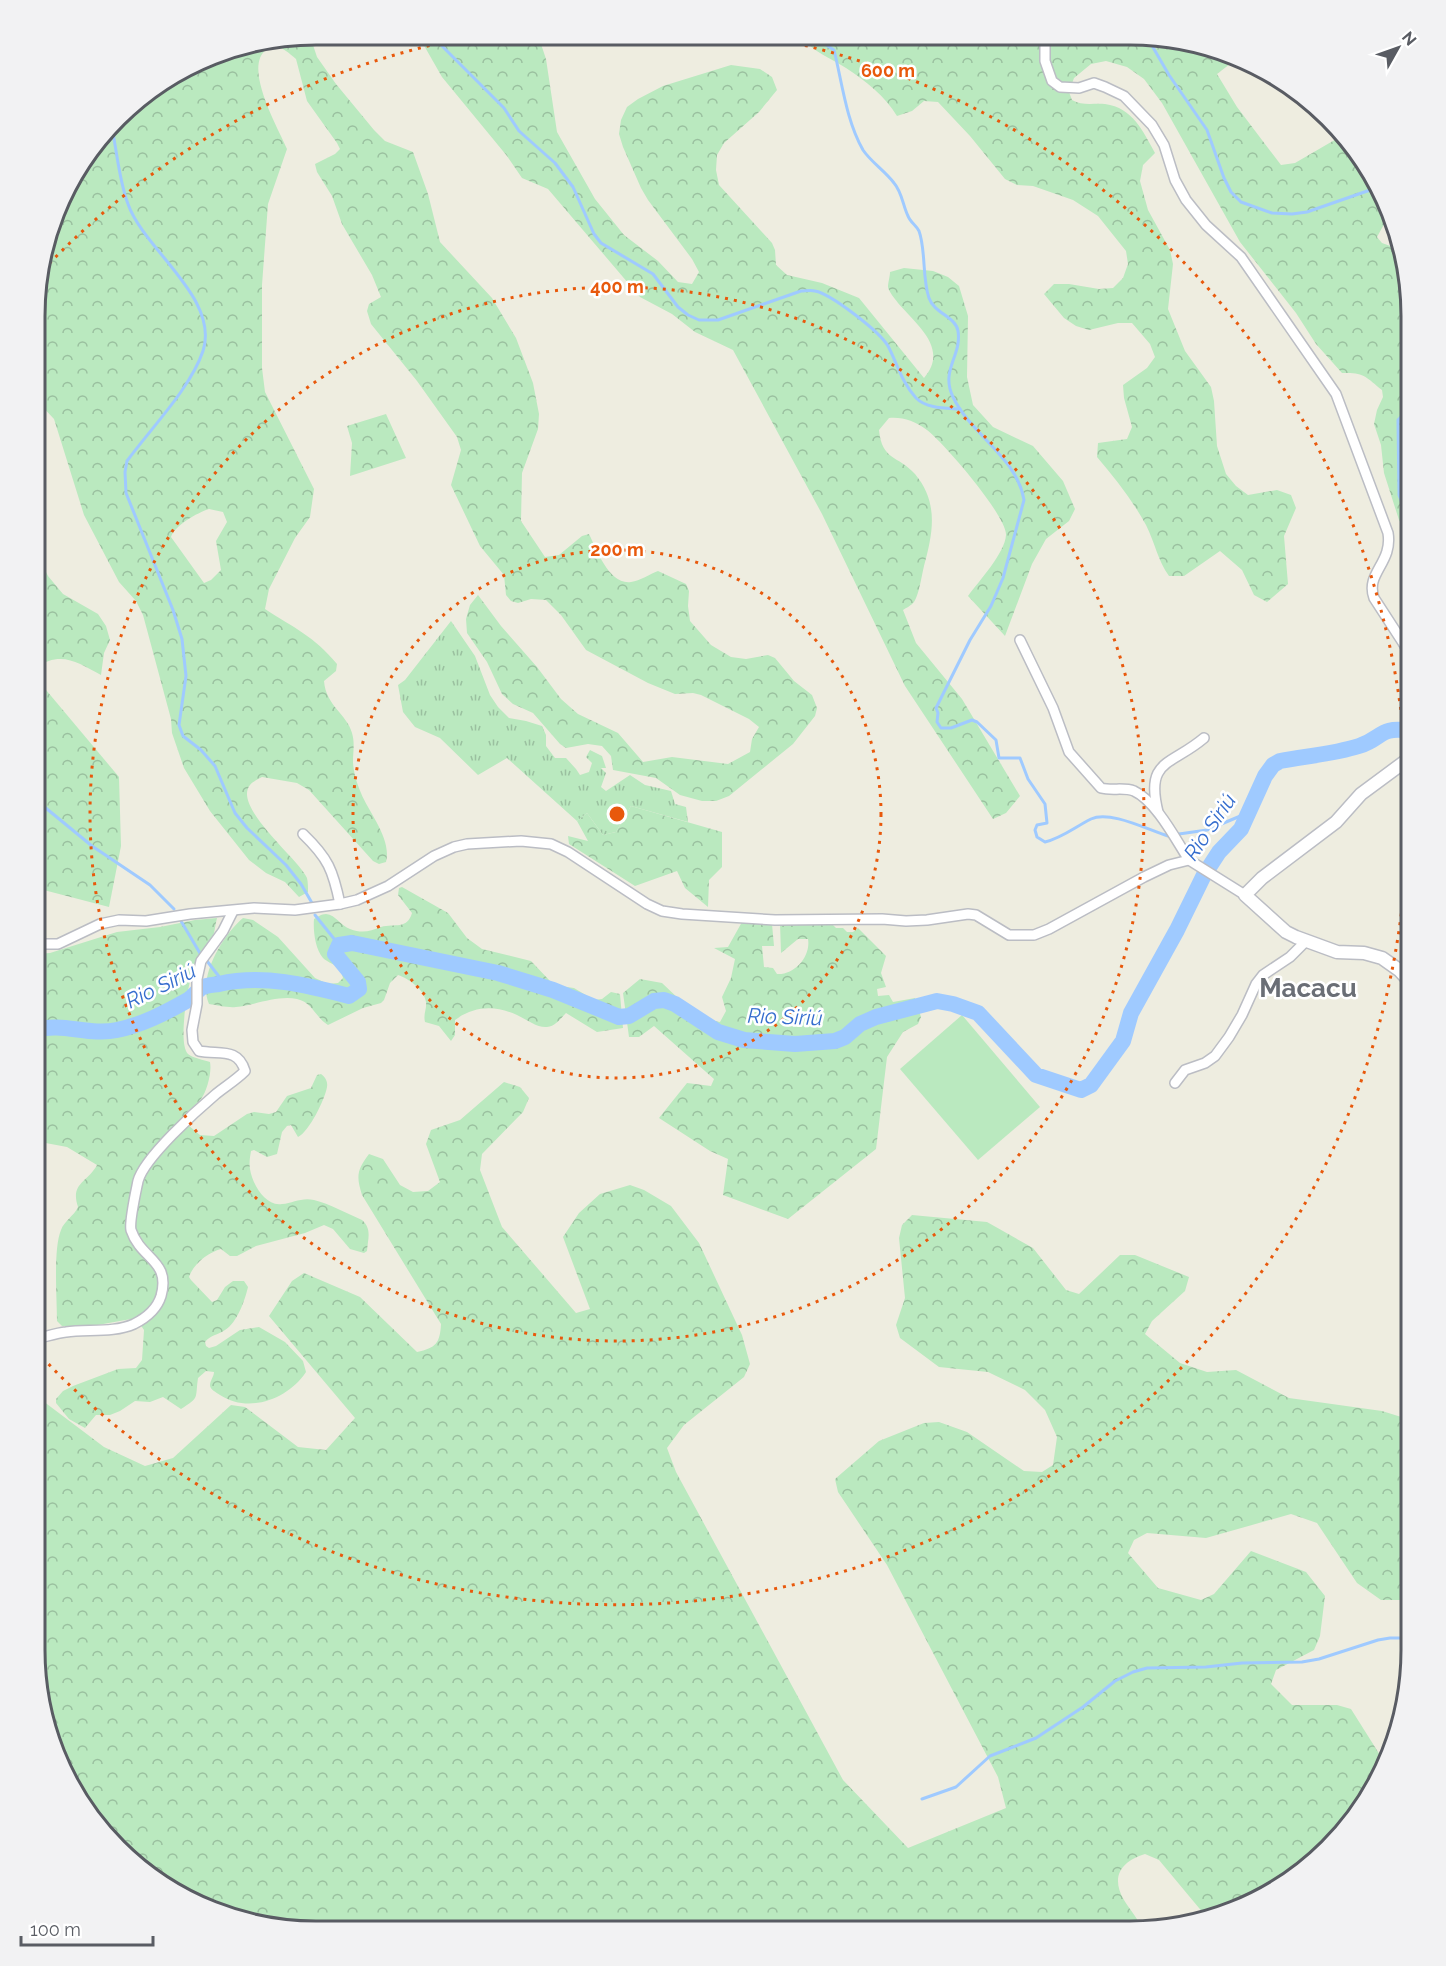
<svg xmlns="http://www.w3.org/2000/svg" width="1446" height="1966" font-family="Raleway,sans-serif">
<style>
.grass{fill:url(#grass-tufts)}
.forest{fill:url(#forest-crowns);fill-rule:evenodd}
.pitch{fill:#bae9bf}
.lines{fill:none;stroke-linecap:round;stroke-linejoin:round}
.stream{stroke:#9fcaff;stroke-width:3}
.river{stroke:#9fcaff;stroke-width:16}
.minor-casing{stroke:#bbbdc4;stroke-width:12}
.tertiary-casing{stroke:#bbbdc4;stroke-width:15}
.minor{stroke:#fff;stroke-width:9}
.tertiary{stroke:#fff;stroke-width:12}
.ring{fill:none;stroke:#e8590c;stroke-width:3;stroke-dasharray:3 6}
.labels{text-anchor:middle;stroke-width:5;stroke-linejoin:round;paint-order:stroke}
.water-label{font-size:21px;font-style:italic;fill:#366ece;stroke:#fff}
.district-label{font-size:26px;font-weight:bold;fill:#6a6e75;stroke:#fff}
.rim{fill:none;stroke:#595c63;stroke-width:3}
.centre{fill:#e8590c;stroke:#fff;stroke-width:3}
.ring-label{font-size:18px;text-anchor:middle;font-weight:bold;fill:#e8590c;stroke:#fff;stroke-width:5;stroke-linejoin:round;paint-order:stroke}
</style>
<defs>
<pattern id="grass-tufts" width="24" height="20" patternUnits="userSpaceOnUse" patternTransform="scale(1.5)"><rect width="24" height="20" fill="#bae9bf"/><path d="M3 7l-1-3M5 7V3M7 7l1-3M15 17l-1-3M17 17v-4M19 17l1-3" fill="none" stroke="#9ac09f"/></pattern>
<pattern id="forest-crowns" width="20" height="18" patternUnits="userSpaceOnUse" patternTransform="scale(1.5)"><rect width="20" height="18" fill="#bae9bf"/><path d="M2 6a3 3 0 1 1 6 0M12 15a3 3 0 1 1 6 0" fill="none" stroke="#9ac09f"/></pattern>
</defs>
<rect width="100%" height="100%" fill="#eeede0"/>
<!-- grass -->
<path class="grass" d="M451 621 475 656 490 695 498 707 509 718 526 721 542 726 546 735V746L555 758H566L576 769 580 775 589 772 592 763 586 757 590 750 602 756 606 768H601L606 773 601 787 606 791 630 775 645 785 671 791 675 804 686 807 688 822 631 806 616 832 603 835 587 813 577 821 507 758 478 775 440 738 415 727 403 712 398 685 405 680Z"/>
<!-- forest -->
<g class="forest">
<path d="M418 35H538L546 59 557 132 595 199 624 235 658 261 678 282 692 284 699 272 692 259 648 200 641 188 623 147 619 134 621 120 627 107 638 99 663 86 731 65 760 69 772 77 777 90 759 112 724 143 717 155 716 170 719 185 772 243 775 250 776 265 787 275 822 283 859 298 924 378C949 349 918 326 898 303 895 299 889 292 888 287 888 283 890 276 890 272L904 268 933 271 948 277 959 286 968 316 967 377 973 405 993 427 1033 446 1063 481 1075 509 1069 521 1046 539 1032 564 1005 636 968 596C979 581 1005 553 1006 535 1007 516 943 442 927 430 914 421 904 417 889 418L879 430C882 461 898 455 915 474 939 503 933 533 924 566 922 574 919 595 914 602 912 605 906 608 903 610L916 643 962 699 1020 796 1006 813 993 819 905 686 822 514 733 350 695 332 672 314 640 297 548 189 522 178 507 156 442 77Z"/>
<path d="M310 36 317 57 336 84 374 130 385 141 413 152 428 194 440 242 492 298 516 338 533 383 539 414 538 429 522 473 521 521 545 557 559 555 582 536 589 534C597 550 609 585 631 582 640 581 650 574 658 571L686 584 689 591 688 606 690 621 711 645 731 657 746 659 768 655 775 658 794 681 812 695 817 708 815 716 793 744 729 796 716 801H702L680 795 656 778 613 770 611 756 602 746 588 744 566 748 560 744 533 713 513 704 502 694 487 662 467 633 466 619 470 605 478 595 501 626 537 667 561 699 578 714 618 733 643 762 672 757 728 764 750 752 752 739 759 727 749 719 701 695 693 693 675 694 648 683 586 650 561 615 546 600 531 599 518 603 511 601 506 595 504 575 480 546 451 485 461 450 457 437 417 381 371 324 367 311 369 304 381 297 372 275 342 224 332 196 317 172 315 164 335 154 340 149 337 143 307 101 296 59C287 52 278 42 267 49 242 66 278 128 287 149L268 204 262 285V368L265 392 314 489 310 517 295 538 269 589 265 609C294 628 314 636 337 664L336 671 324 681C326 706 347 714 352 733 355 743 353 752 353 761 353 771 357 784 361 793 369 813 392 839 386 862L379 864 373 861 309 790 297 783 262 777C258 779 252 782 250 785 232 807 300 860 307 878 308 882 308 888 308 892L299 897 285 882 266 873 249 860 210 811 184 768 172 733 171 719 143 615 136 601 119 582 84 515 54 419 37 401V279L72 176 131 104 225 50ZM209 509 223 512 227 522 216 541 221 570 211 580 204 583 171 537C175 525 197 513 209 509Z"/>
<path d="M801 36 1167 37 1239 57 1217 74 1237 107 1281 165 1295 163 1338 138 1382 191 1388 217 1377 237 1382 243 1396 248 1411 316V540L1399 520 1384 473 1381 445 1374 424 1377 410 1383 397 1382 390C1366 377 1364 372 1342 373L1316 344 1296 313 1240 242 1162 103 1144 79 1127 67 1106 61 1091 64 1074 78 1069 92 1072 100C1082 106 1093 103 1105 104 1133 108 1143 131 1155 153L1143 165 1140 181 1148 210 1170 250 1173 264 1168 309 1185 351 1211 387 1214 401 1217 446 1226 474 1236 486 1248 495 1277 490 1291 495 1296 508 1284 536 1288 584 1267 602 1254 595 1242 570 1220 551 1184 576H1169C1158 561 1155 543 1146 525 1133 501 1115 478 1097 457L1098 443 1127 439 1132 427 1124 398 1123 385 1147 368 1155 357 1150 344 1132 323H1118L1089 330 1076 326 1064 318 1044 294 1054 284H1069L1099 289 1113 288 1123 278 1128 264 1126 251 1098 216 1073 200 1033 186 1017 185 1005 179 970 136 938 102 924 101 912 111 897 116C885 96 866 81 846 68 829 57 814 53 801 36Z"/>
<path d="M386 414 406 458 350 476 352 443 347 426Z"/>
<path d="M36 552 48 576 63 594 98 614 106 626 110 640 104 653 101 675C78 663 61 650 36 668Z"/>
<path d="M36 678 119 777 121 846 109 907 36 888Z"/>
<path d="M631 806 722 832V867L709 880 708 907 685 888 677 871 635 886 569 844 568 836 588 841 577 821 587 813 603 835 616 832Z"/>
<path d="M402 887 448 913 467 938 482 949 531 961 550 981 560 986 574 988 594 1000 602 999 611 992 620 994 623 1028 597 1032 566 1013C560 1019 556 1026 547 1027 537 1028 526 1019 517 1015 495 1005 474 1006 455 1020V1035L451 1041 439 1026 425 1022C423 1014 427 1009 426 1002 424 989 409 979 398 975L390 983 384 1000 381 1003 363 1008 328 1025C316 1018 312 1002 297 999 278 995 255 1005 236 1007 228 1008 217 1005 209 1004 197 977 223 935 243 918L253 920 278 937 315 978 328 984 338 983 343 978C340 963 332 966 323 958 315 949 313 930 314 919 318 917 321 914 326 914 336 915 341 926 350 929 363 934 370 931 381 927 395 923 407 930 412 913L398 895 399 888Z"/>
<path d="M217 918C215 926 214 938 210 945 205 952 198 955 195 963 189 978 177 1043 188 1054 193 1058 204 1060 210 1062 212 1072 207 1091 201 1099 195 1107 186 1110 182 1120L200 1135 214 1136 247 1114 254 1112 269 1114 276 1112 287 1096 311 1088 317 1075 321 1074C325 1077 328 1081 327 1087 325 1099 309 1132 298 1137L291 1125 287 1126 282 1132 277 1154 267 1157 254 1150 251 1151C250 1157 249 1163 250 1169 252 1183 265 1207 282 1204 293 1203 302 1197 314 1200 330 1204 346 1213 362 1220 372 1229 368 1238 367 1251L364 1253 350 1249 333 1229 324 1225 305 1233 256 1246 237 1256H230L221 1249C209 1252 193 1264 189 1277L191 1280 212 1302 217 1300 225 1287 233 1281H244L248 1287C245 1300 237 1323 225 1330 218 1335 210 1335 205 1342L206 1346 209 1348 216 1346 240 1330 259 1327 285 1342 303 1361 306 1372C288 1399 249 1414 220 1395 216 1392 210 1390 210 1385 210 1381 214 1376 214 1372L206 1371 198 1378C195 1399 200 1397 181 1409L163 1397 150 1402 135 1401 120 1411 110 1415H96L85 1428 69 1419 56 1403V1399L63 1391 73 1386 118 1369 136 1368 142 1360 144 1330 140 1324 131 1319 92 1326H62L57 1321C57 1299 53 1249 61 1230 64 1221 74 1216 78 1207 70 1183 87 1183 97 1165L67 1147 35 1141 36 954 50 953 117 932 160 927 195 920Z"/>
<path d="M742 922 772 924 774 946H762L764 967 773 968 777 974C795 975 811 956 808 939H798L781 953 780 923 832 924 836 928H843L847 932H853L858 928 886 956 881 973 886 987 877 989 878 996 889 995 893 1002 915 998 921 1017 918 1024 903 1032 887 1057 876 1149 788 1219 723 1195 728 1159 710 1151 659 1118 687 1083 711 1086 714 1079 654 1026 639 1037H629L623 993 640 979 662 983 699 1018 720 1022 726 1011 722 997 731 978 735 959 714 948 728 947Z"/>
<path d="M504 1082 520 1087 529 1098 523 1112 482 1154 480 1170 502 1227 576 1313 590 1309 563 1237 579 1213 600 1194 630 1185 644 1190 671 1206 699 1243 742 1335 750 1364 744 1377 684 1425 667 1448 676 1472 843 1780 908 1848 1006 1808 998 1777 887 1565 838 1492 835 1479 879 1441 924 1423 939 1422 967 1432 1024 1471 1042 1472 1053 1465 1057 1437 1045 1410 1025 1390 988 1372 939 1367 900 1338 896 1325 905 1298 899 1238 902 1225 912 1215 987 1222 1033 1248 1066 1290 1079 1294 1120 1255H1135L1189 1277 1185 1291 1152 1321 1145 1334 1180 1363 1207 1372 1236 1370 1289 1398 1382 1411 1411 1420V1600H1381L1357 1583 1317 1523 1291 1514 1206 1538 1147 1533 1134 1540 1128 1553 1158 1588 1201 1600 1214 1594 1251 1551 1306 1572 1325 1596 1320 1636 1314 1650 1276 1670 1271 1684 1292 1705H1337L1351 1709 1385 1763 1364 1806 1316 1861 1255 1902 1204 1914 1159 1860 1145 1854C1122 1861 1110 1876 1124 1900 1130 1910 1138 1918 1142 1929L1130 1931 280 1929 159 1884 105 1836 64 1775 35 1650V1395L104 1447 145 1466 173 1458 231 1405 245 1407 298 1447 326 1450 355 1418 269 1316 292 1281 304 1273 360 1297 417 1352C436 1348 440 1343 441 1324L362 1195C356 1176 357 1170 369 1154L383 1159 400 1185 413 1192 428 1191 440 1182 426 1144 431 1130 460 1120Z"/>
</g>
<!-- pitch -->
<path class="pitch" d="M962 1015 1040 1107 978 1160 900 1069Z"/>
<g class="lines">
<!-- stream -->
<g class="stream">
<path d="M437 35 440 44 504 108 519 131 555 163 573 187 594 234 601 243 653 274 678 307 688 315 699 320H718L801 291C805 291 811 290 815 291 831 294 879 331 888 346 897 363 902 383 916 398 927 409 946 408 960 409"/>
<path d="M816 36 820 41 834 50C842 82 846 120 863 150 871 162 885 171 894 183 902 192 903 206 908 216 910 222 916 225 919 231 926 250 922 278 929 298 934 313 956 317 958 331 962 356 940 370 953 397 971 435 1017 457 1024 500L1003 578 991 606 970 640 936 708 938 713 937 722 941 728H951L972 720 977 722 996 740 999 758H1020L1028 779 1045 804 1047 823 1037 825 1035 830 1037 837 1045 842C1062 838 1075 827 1091 819 1110 810 1148 830 1168 836"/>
<path d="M1147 37 1169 75 1207 130 1224 178 1231 192 1241 202 1272 213 1292 214 1307 212 1373 189 1383 196"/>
<path d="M112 128C117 152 119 180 128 204 144 250 220 298 203 351 190 389 151 428 127 461L125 472 126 493 173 610 182 639 186 676 179 725 183 736 201 750 215 766 235 813 247 828 286 865 301 884 312 903"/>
<path d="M1411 527 1399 495 1398 420 1411 406"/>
<path d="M1401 632 1411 620"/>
<path d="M1400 646 1411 666"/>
<path d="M36 800 92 846 150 885 174 909"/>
<path d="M1179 834 1207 830 1250 812"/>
<path d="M315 915 339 945"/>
<path d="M181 921 201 955"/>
<path d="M207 961 224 983"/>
<path d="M922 1799 956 1787 990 1756 1036 1738 1083 1707 1115 1681 1133 1672 1147 1668 1206 1667 1242 1663 1302 1662 1319 1659 1378 1640 1390 1638H1411"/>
</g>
<!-- river -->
<path class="river" d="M36 1030C62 1022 89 1036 117 1030 142 1025 165 1013 188 1000 193 997 196 992 201 988 206 985 213 985 219 984 263 974 307 985 349 996L359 989 358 982 335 954 339 945 352 943 498 973 553 990 619 1017 629 1016 654 1001 664 1000 675 1004 718 1032 744 1040 795 1044 835 1041 845 1037 860 1024 876 1017 937 1001 953 1004 978 1013 1036 1075 1081 1090 1091 1085 1123 1041 1131 1013 1177 930 1204 875 1219 852 1241 829 1265 776 1273 765 1280 761C1306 756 1334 754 1359 746 1384 738 1378 726 1411 731"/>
<defs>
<g id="minor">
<path d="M1045 37V61L1052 81 1060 87 1079 88 1094 83 1105 87 1124 96 1152 125 1164 145 1175 180 1186 200 1206 225 1241 257 1336 394 1388 533C1393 563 1365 573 1374 598L1411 655"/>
<path d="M1020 640 1053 708 1069 752 1101 788C1112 791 1124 787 1134 791 1156 801 1176 840 1189 860"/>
<path d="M1158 812C1145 759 1171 766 1204 738"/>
<path d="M303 834C328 858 333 870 340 904"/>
<path d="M36 944H58L100 924 119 920 146 921 190 914 254 908 295 910 340 904 357 900 388 886 434 856 454 847 467 844 521 841 551 844 568 852 647 904 662 911 682 914 775 920 882 919 906 921 927 920 968 914 976 915 1009 935H1034L1049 929 1144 877 1169 865 1189 860 1245 895"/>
<path d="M1175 1083 1185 1070 1205 1063 1215 1056 1229 1037 1242 1015 1256 984 1263 975 1290 957 1306 941"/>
<path d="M35 1339C45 1337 56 1333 66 1332 87 1329 114 1333 134 1324 146 1318 157 1309 161 1296 171 1260 141 1260 131 1230 129 1222 136 1191 138 1181 144 1158 197 1110 216 1094 226 1086 236 1080 245 1071 238 1047 219 1055 199 1051L193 1042 192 1030 197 1004V979L201 961 223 931 233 911"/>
</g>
<path id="tertiary" d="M1411 983 1399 970 1382 958 1364 953 1337 952 1296 937 1286 932 1245 895 1262 878 1336 822 1361 794 1411 757"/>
</defs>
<!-- minor casing -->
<use href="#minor" class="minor-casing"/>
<!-- tertiary casing -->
<use href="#tertiary" class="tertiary-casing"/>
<!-- minor -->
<use href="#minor" class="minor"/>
<!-- tertiary -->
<use href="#tertiary" class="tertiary"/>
</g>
<!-- distance rings -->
<g class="ring">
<circle cx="617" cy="814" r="264"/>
<circle cx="617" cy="814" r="527"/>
<path d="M43 270A791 791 0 0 1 480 35M761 36A791 791 0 1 1 38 1353"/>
</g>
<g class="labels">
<!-- water labels -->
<g class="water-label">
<text transform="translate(1210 827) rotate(-56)" y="7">Rio Siriú</text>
<text transform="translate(161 986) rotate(-26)" y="7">Rio Siriú</text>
<text transform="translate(785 1017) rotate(2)" y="7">Rio Siriú</text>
</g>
<!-- district labels -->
<g class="district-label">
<text x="1308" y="997">Macacu</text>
</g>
</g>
<!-- crop -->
<path d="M0 0H1446V1966H0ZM316 45H1130A271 271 0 0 1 1401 316V1650A271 271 0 0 1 1130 1921H316A271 271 0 0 1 45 1650V316A271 271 0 0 1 316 45Z" fill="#f2f2f3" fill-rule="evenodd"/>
<path class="rim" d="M316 45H1130A271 271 0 0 1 1401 316V1650A271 271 0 0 1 1130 1921H316A271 271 0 0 1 45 1650V316A271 271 0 0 1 316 45Z"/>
<circle cx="617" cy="814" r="9" class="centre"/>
<g class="ring-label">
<text x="888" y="77">600 m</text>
<text x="617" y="293">400 m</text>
<text x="617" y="556">200 m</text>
</g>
<!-- north arrow -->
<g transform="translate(1398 48) rotate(50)" stroke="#ffffff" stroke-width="4.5" paint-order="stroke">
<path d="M0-4.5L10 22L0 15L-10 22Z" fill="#595c63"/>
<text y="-9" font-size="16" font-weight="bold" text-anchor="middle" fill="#595c63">N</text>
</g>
<!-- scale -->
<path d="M21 1936v9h132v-9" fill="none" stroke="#595c63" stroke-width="3"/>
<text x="30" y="1936" font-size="18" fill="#595c63" stroke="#ffffff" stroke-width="4.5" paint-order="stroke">100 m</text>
</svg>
